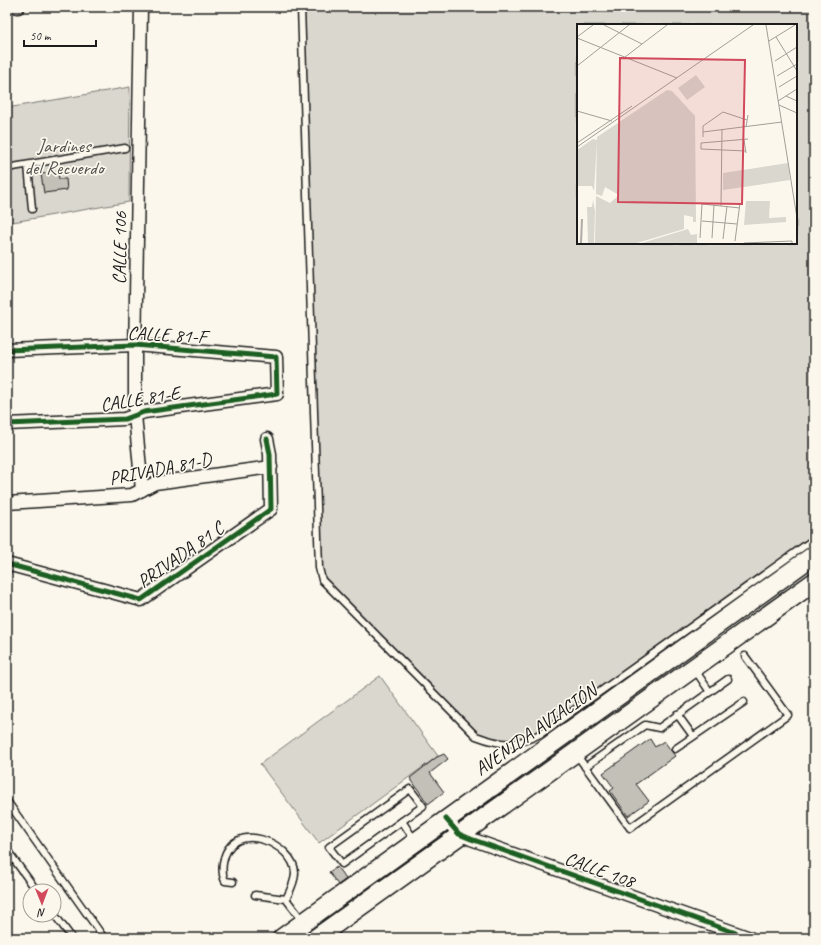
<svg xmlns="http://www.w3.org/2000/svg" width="821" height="945" font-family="Caveat,sans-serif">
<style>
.green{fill:#dad7ce;stroke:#7b7a75;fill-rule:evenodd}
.building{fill:#c3c0b8;stroke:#1c1c1c}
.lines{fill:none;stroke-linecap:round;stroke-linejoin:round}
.lane-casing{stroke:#1c1c1c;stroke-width:9}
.street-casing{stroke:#1c1c1c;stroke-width:15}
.primary-casing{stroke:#1c1c1c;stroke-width:21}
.lane{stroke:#fbf7ec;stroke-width:6}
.street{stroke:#fbf7ec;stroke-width:12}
.primary{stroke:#fbf7ec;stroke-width:18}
.cycleway-casing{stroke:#fbf7ec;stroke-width:8}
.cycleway{stroke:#1b5e20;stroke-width:5}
.labels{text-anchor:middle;stroke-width:3.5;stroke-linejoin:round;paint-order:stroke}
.park-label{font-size:19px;fill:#555451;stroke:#fbf7ec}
.street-label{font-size:19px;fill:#1c1c1c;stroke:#fbf7ec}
.inset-river{fill:none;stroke:#afaca5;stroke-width:2}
.inset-road{fill:none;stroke:#a29f99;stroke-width:1}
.view{fill:#d1495b;fill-opacity:0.15;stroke:#d1495b;stroke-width:2}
.inset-edge{fill:none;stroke:#1c1c1c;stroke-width:2}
</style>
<rect width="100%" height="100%" fill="#fbf7ec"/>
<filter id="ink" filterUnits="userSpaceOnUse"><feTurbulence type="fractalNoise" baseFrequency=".025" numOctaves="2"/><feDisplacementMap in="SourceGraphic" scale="8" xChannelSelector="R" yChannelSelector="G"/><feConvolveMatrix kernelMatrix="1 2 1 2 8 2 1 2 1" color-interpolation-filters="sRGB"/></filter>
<g filter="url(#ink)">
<!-- green -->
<g class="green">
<path d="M303 7H814V40L810 48 814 53V535L552 723C523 741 509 746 476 734L323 579 320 573ZM578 25H796V243H578Z"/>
<path d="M130 87 129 202 7 223V108Z"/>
<path d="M380 676 438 756 319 843 260 764Z"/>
</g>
<!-- building -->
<g class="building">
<path d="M58 172 59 179H66L67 190 44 193 41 174Z"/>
<path d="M650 739 655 747 664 741 675 756 636 784 649 801 628 816 610 791 614 788 603 773Z"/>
<path d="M444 754 448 759 430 773 444 792 428 804 410 778 437 757Z"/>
<path d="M337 867 346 879 338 885 329 872Z"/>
</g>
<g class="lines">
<defs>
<g id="lane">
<path d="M301 7 319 568 322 580 326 584 476 736C503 746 515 747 542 733L814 539"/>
<path d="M28 165 32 209"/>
<path d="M7 168 125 148"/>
<path d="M695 670 710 692"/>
<path d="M677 714 693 736"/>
<path d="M675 749 744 702"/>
<path d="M576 754 630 828 788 715 745 656"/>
<path d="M585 767 645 725 659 728 728 679"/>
<path d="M410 789 423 806 342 864 329 847Z"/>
<path d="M7 801 104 938"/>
<path d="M402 821 415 841"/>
<path d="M7 850 37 891"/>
<path d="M233 882 225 881C222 875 222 870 223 863 231 816 295 844 295 873 295 882 290 891 286 899"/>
<path d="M255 895 286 899 303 921"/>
<path d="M54 914 72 938"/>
</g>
<g id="street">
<path d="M17 7H18"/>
<path d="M141 7 135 354V415L142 490"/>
<path d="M7 350 135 345 276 357 277 394 144 412 125 419 7 424"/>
<path d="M7 503 132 495 155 483 271 467"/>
<path d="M7 564 141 600 271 509 270 454 267 439"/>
<path d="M446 819 459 834 471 839 750 938"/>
</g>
<g id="primary">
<path d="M282 938 814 555"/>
<path d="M316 938 814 582"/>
</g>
</defs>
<!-- lane casing -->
<use href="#lane" class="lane-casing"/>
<!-- street casing -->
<use href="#street" class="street-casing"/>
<!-- primary casing -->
<use href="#primary" class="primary-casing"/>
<!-- lane -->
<use href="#lane" class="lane"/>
<!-- street -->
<use href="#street" class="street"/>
<!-- primary -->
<use href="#primary" class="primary"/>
<defs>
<g id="cycleway">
<path d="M7 350 135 345 276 357 277 394 144 412 125 419 7 424"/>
<path d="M7 564 141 600 271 509 270 454 267 439"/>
<path d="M446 819 459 834 471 839 750 938"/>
</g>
</defs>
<!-- cycleway casing -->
<use href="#cycleway" class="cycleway-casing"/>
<!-- cycleway -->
<use href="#cycleway" class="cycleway"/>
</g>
</g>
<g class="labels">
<!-- park labels -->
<g class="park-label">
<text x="64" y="152">Jardines<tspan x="64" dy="22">del Recuerdo</tspan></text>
</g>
<!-- street labels -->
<g class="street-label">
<text transform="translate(119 248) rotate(-89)" y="7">CALLE 106</text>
<text transform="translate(167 334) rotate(3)" y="7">CALLE 81-F</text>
<text transform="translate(140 398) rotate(-9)" y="7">CALLE 81-E</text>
<text transform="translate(160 468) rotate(-11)" y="7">PRIVADA 81-D</text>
<text transform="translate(180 554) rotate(-35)" y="7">PRIVADA 81 C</text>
<text transform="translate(535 729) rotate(-35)" y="7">AVENIDA AVIACIÓN</text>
<text transform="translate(600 869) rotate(20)" y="7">CALLE 108</text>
</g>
</g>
<!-- overview -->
<g transform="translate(577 24)">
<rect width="220" height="220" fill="#fbf7ec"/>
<path d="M119 51 128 63 110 76 101 64ZM90 66 95 67 118 92 119 198H116V193L107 191V205L60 219H18L19 172 33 179 42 171 28 163 25 172 19 170 20 113ZM16 115 20 116 17 167 15 162H0V126ZM211 139 213 156 146 166V149ZM16 176 18 187 17 219H11L10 183H15ZM169 177H193L192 194 209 193V198L167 201ZM111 205 114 211 120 210V219H65Z" fill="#dad7ce"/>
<path class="inset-river" d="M4 219 5 195"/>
<path class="inset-road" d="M27 1 65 20M189 1 220 194M0 13 16 1M199 13 220 47M0 14 100 54M192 17 218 1M48 33 90 1M198 37 220 23M0 42 52 1M200 52 220 40M202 63 220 52M209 72 220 77M201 77 220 65M202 81 220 89M0 87 35 97M169 103 171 91M126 108 205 98M126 113V102L146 88 170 96M167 116 169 129M0 119 55 82M0 123 176 1M169 127 124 125V119L171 115M144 182 145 105M125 197 160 200M123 214 125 180 163 184M135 214 137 181M146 215 150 182M158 217 163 179M167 219 215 217V219"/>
<path class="view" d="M43 34 168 36 165 180 41 178Z"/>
<rect width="220" height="220" class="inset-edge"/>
</g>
<!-- margin -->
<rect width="821" height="945" fill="none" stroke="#fbf7ec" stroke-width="24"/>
<rect x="12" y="12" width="797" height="921" fill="none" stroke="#1c1c1c" stroke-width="1.5" filter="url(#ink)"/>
<!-- north arrow -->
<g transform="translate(42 903) rotate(179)"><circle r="19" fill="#fbf7ec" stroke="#a29f99"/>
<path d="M0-3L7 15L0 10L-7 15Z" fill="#d1495b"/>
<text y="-6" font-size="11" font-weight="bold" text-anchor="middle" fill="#1c1c1c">N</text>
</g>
<!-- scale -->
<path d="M24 40v6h72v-6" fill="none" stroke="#1c1c1c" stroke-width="2"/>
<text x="30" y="40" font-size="12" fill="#1c1c1c" stroke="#fbf7ec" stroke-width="3" paint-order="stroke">50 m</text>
</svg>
